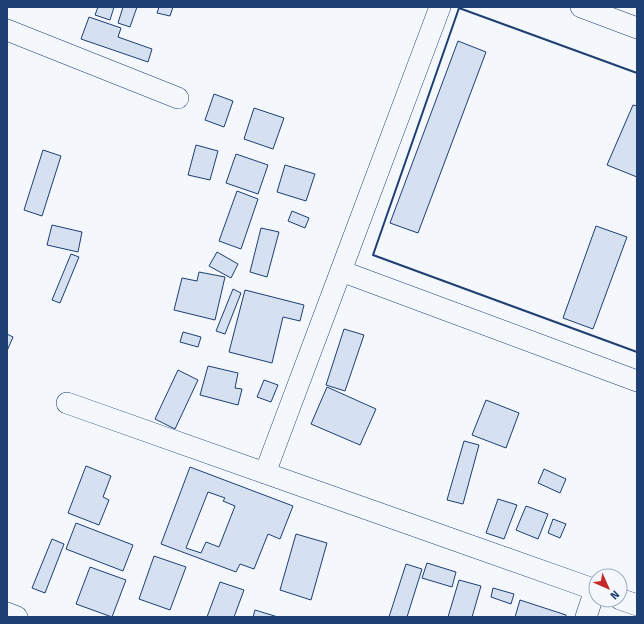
<svg xmlns="http://www.w3.org/2000/svg" width="644" height="624" font-family="'Fira Sans',sans-serif">
<style>
.building{fill:#d5e0f0;stroke:#1d3f73;fill-rule:evenodd}
.lines{fill:none;stroke-linecap:round;stroke-linejoin:round}
.street-casing{stroke:#1d3f73;stroke-width:22}
.street{stroke:#f4f7fb;stroke-width:21}
.wall{stroke:#1d3f73;stroke-width:2}
</style>
<rect width="100%" height="100%" fill="#f4f7fb"/>
<!-- building -->
<g class="building">
<path d="M98 7H114L110 20 95 15Z"/>
<path d="M123 7H137L130 27 118 23Z"/>
<path d="M159 7H173L170 16 157 13Z"/>
<path d="M89 17 121 28 118 37 152 49 148 62 81 39Z"/>
<path d="M458 41 486 52 418 233 390 223Z"/>
<path d="M214 94 233 101 224 127 205 120Z"/>
<path d="M633 105 637 106V177L607 165Z"/>
<path d="M254 108 284 118 273 149 244 139Z"/>
<path d="M196 145 218 151 210 180 188 175Z"/>
<path d="M43 150 61 156 42 216 24 210Z"/>
<path d="M236 154 268 165 258 194 226 183Z"/>
<path d="M285 165 315 174 306 201 277 192Z"/>
<path d="M237 191 258 199 241 249 219 241Z"/>
<path d="M292 211 309 218 305 228 288 221Z"/>
<path d="M52 225 82 232 78 252 47 245Z"/>
<path d="M596 226 627 237 593 329 563 318Z"/>
<path d="M261 228 279 232 267 277 250 272Z"/>
<path d="M217 252 238 264 231 278 209 266Z"/>
<path d="M71 254 79 257 60 303 52 300Z"/>
<path d="M199 272 225 277 215 320 174 310 182 278 197 281Z"/>
<path d="M233 289 241 293 225 334 216 331Z"/>
<path d="M245 290 304 305 300 321 283 317 272 363 229 352Z"/>
<path d="M344 329 364 335 345 391 326 385Z"/>
<path d="M183 332 201 337 198 347 180 342Z"/>
<path d="M7 334 13 337 7 351Z"/>
<path d="M208 366 238 373 235 388 242 389 238 405 200 395Z"/>
<path d="M178 370 198 380 175 429 155 419Z"/>
<path d="M264 380 278 385 271 402 257 397Z"/>
<path d="M327 387 376 409 360 445 311 424Z"/>
<path d="M486 400 519 413 506 448 472 435Z"/>
<path d="M464 441 479 445 463 504 447 500Z"/>
<path d="M86 466 111 476 103 497 109 500 99 525 68 513Z"/>
<path d="M190 467 293 506 280 539 268 534 254 569 240 564 236 572 161 544ZM208 492 225 498 223 501 235 506 219 547 206 542 201 553 186 548Z"/>
<path d="M544 469 566 479 560 493 538 483Z"/>
<path d="M498 499 517 505 504 539 486 533Z"/>
<path d="M526 506 548 514 538 539 516 530Z"/>
<path d="M553 519 566 524 560 538 548 533Z"/>
<path d="M76 523 133 545 123 571 66 549Z"/>
<path d="M296 534 327 543 311 600 280 590Z"/>
<path d="M52 539 64 544 45 593 32 588Z"/>
<path d="M154 556 186 567 170 610 139 599Z"/>
<path d="M427 563 456 572 452 587 422 578Z"/>
<path d="M406 564 422 569 407 617H389Z"/>
<path d="M90 567 126 580 112 617 76 604Z"/>
<path d="M459 580 481 586 472 617H448Z"/>
<path d="M220 582 244 590 234 617H207Z"/>
<path d="M493 588 514 594 511 604 491 597Z"/>
<path d="M520 600 566 615V617H515Z"/>
<path d="M255 610 278 617H253Z"/>
</g>
<g class="lines">
<defs>
<g id="street">
<path d="M581 7 637 28"/>
<path d="M7 30 178 98"/>
<path d="M341 271 637 381"/>
<path d="M67 403 596 590"/>
<path d="M265 473 440 7"/>
<path d="M620 599 637 605"/>
<path d="M7 613 17 617"/>
<path d="M586 617 595 590"/>
</g>
</defs>
<!-- street casing -->
<use href="#street" class="street-casing"/>
<!-- street -->
<use href="#street" class="street"/>
<!-- wall -->
<path class="wall" d="M637 73 459 8 373 255 637 352"/>
</g>
<!-- border -->
<rect width="644" height="624" fill="none" stroke="#1d3f73" stroke-width="16"/>
<!-- north arrow -->
<g transform="translate(608 588) rotate(135)"><circle r="19" fill="#f4f7fb" stroke="#9eadc5"/>
<path d="M0-3L7 15L0 10L-7 15Z" fill="#c62828"/>
<text y="-6" font-size="11" font-weight="bold" text-anchor="middle" fill="#1d3f73">N</text>
</g>
</svg>
